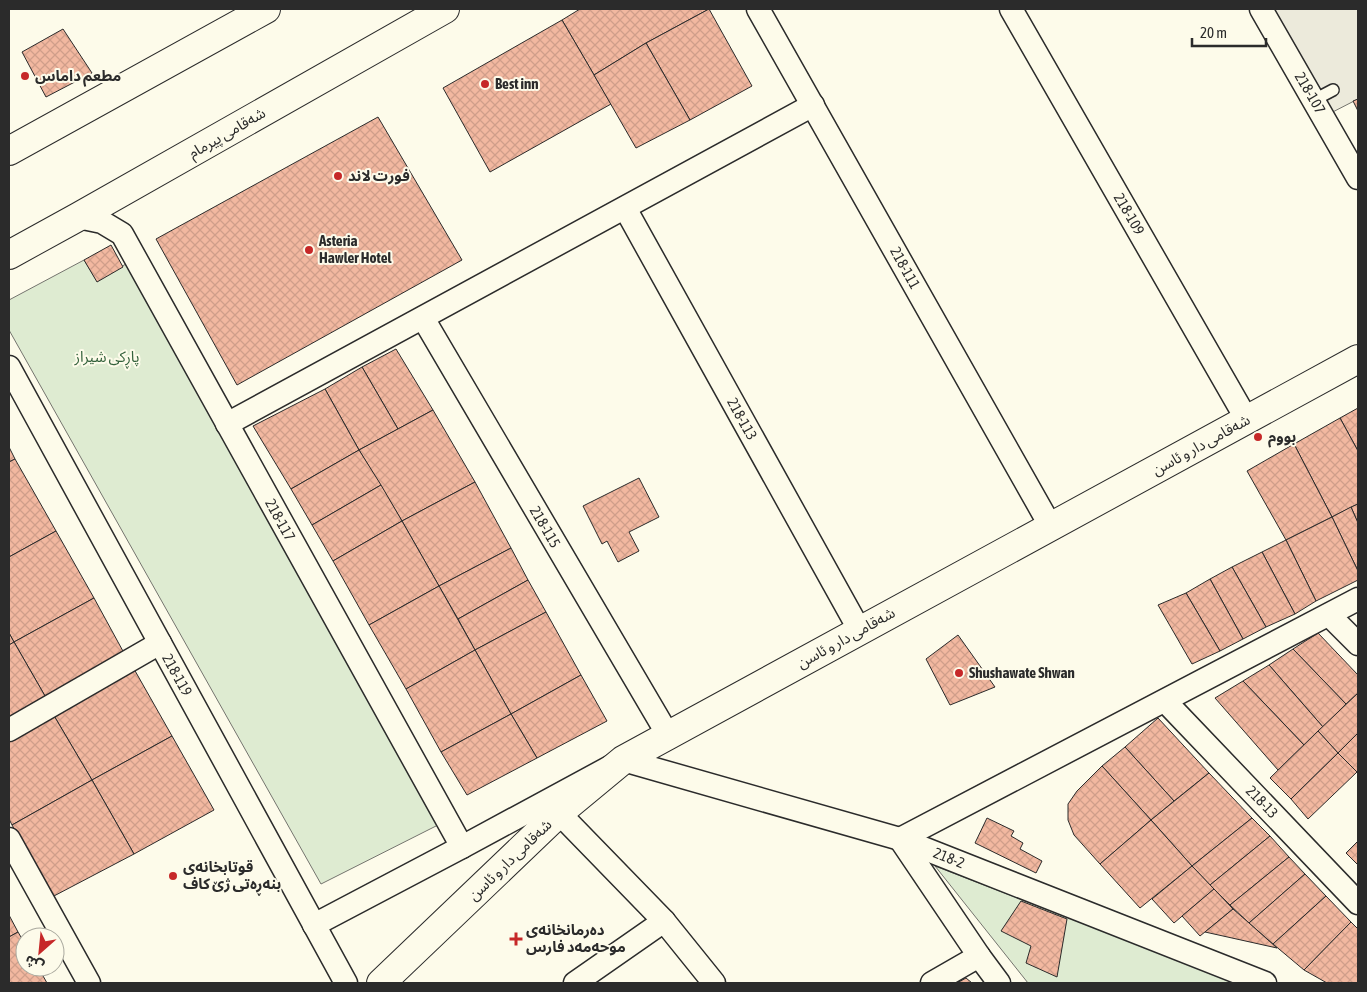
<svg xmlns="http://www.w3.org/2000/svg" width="1367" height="992" font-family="'Asap Condensed','Noto Sans Arabic',sans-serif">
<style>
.green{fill:#deebd1;stroke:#74746e}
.parking{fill:#eceadb;stroke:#74746e}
.building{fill:url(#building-cross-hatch);stroke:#2b2b2b}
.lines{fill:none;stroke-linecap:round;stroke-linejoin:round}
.service-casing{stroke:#2b2b2b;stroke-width:14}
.minor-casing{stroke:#2b2b2b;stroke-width:25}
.tertiary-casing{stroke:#2b2b2b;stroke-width:30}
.trunk-casing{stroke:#2b2b2b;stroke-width:30}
.service{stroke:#fdfbea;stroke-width:11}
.minor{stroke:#fdfbea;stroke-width:22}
.tertiary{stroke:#fdfbea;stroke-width:28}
.trunk{stroke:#fdfbea;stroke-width:28}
.poi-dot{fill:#c62828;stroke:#fdfbea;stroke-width:2}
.labels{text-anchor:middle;stroke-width:4;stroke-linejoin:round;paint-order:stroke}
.poi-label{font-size:15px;font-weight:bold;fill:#2b2b2b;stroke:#fdfbea;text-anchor:start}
.street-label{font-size:15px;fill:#2b2b2b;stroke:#fdfbea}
.park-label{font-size:15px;fill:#34623c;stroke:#fdfbea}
</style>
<defs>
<pattern id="building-cross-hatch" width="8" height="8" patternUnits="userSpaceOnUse" patternTransform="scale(1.25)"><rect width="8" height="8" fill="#f2b8a0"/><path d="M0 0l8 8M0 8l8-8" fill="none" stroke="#d09e8a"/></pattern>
</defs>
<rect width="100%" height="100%" fill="#fdfbea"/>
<!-- green -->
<g class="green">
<path d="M136 258 438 825 321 884 9 330V300L84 260 97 281Z"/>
<path d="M935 866 1237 983H1028Z"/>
</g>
<!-- parking -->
<path class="parking" d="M1261 9H1358V99L1323 117Z"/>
<!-- building -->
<g class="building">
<path d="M580 9H709L646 43 594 75 562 20Z"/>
<path d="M709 9 752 86 690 120 646 43Z"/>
<path d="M562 20 611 104 490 172 443 88Z"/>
<path d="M63 29 92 73 46 97 22 52Z"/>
<path d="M646 43 690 120 636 148 594 75Z"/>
<path d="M1358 99V111L1353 101Z"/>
<path d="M378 117 462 260 237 385 156 239Z"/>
<path d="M111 245 123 267 97 282 84 260Z"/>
<path d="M396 349 433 410 398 429 362 367Z"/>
<path d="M362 367 398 429 359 450 325 389Z"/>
<path d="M325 389 359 450 291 489 253 426Z"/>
<path d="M1358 408V451L1340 418Z"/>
<path d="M433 410 475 482 402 521 359 450Z"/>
<path d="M1340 418 1358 451V504L1332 517 1294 444Z"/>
<path d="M1294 444 1332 517 1286 540 1247 471Z"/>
<path d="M9 447 15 459 9 462Z"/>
<path d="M359 450 381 485 312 525 291 489Z"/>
<path d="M15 459 56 531 9 557V462Z"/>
<path d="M639 478 659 517 629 532 639 551 618 562 607 541 602 544 583 506Z"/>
<path d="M475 482 511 548 439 586 402 521Z"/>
<path d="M381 485 402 521 333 561 312 525Z"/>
<path d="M1358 504V523L1351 507Z"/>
<path d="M1351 507 1358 523V571L1332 517Z"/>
<path d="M1332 517 1358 571V580L1316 601 1286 540Z"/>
<path d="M402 521 439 586 369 625 333 561Z"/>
<path d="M56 531 94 598 14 642 9 633V557Z"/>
<path d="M1286 540 1316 601 1295 614 1262 552Z"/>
<path d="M511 548 528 580 458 619 439 586Z"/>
<path d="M1262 552 1295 614 1266 627 1232 567Z"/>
<path d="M1232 567 1266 627 1243 639 1210 579Z"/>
<path d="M1210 579 1243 639 1220 651 1186 593Z"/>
<path d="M528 580 546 612 475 650 458 619Z"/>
<path d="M439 586 475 650 406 689 369 625Z"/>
<path d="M1186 593 1220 651 1192 664 1158 605Z"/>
<path d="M94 598 124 653 45 696 14 642Z"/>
<path d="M546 612 581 675 511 714 475 650Z"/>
<path d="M9 633 14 642 9 645Z"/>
<path d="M1318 633 1358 675V693L1346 704 1293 649Z"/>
<path d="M958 635 995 687 950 705 926 659Z"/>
<path d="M14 642 45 696 9 717V645Z"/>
<path d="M1293 649 1346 704 1323 727 1269 665Z"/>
<path d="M475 650 511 714 441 752 406 689Z"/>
<path d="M1269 665 1323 727 1304 745 1243 681Z"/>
<path d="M134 669 172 736 92 780 53 714Z"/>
<path d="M581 675 607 721 537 758 511 714Z"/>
<path d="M1243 681 1304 745 1278 770 1215 698Z"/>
<path d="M1358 693V733L1338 753 1318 731Z"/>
<path d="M53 714 92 780 12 825 9 819V739Z"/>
<path d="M511 714 537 758 467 795 441 752Z"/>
<path d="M1158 718 1209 773 1174 801 1125 747Z"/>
<path d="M1318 731 1338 753 1291 799 1270 778Z"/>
<path d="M1358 733V771L1357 772 1338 753Z"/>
<path d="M172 736 214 810 134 854 92 780Z"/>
<path d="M1125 747 1174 801 1151 820 1102 766Z"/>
<path d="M1338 753 1357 772 1308 819 1291 799Z"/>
<path d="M1102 766 1151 820 1100 864 1074 835 1068 820V804L1077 791Z"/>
<path d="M1209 773 1252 818 1192 866 1151 820Z"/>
<path d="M92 780 134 854 52 897 12 825Z"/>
<path d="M987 818 1014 831 1011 836 1023 843 1020 849 1042 861 1036 873 975 843Z"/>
<path d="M1252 818 1270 836 1210 885 1192 866Z"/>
<path d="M1151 820 1192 866 1140 908 1100 864Z"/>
<path d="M1270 836 1289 857 1230 905 1210 885Z"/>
<path d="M1358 841V865L1346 853Z"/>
<path d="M1289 857 1305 874 1249 923 1230 905Z"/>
<path d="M1192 866 1214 889 1174 923 1152 899Z"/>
<path d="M1305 874 1326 896 1273 944 1249 923Z"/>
<path d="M1214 889 1233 909 1200 936 1182 916Z"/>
<path d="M1326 896 1351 922 1304 970 1273 944Z"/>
<path d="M1021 901 1067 919 1057 977 1026 963 1031 946 1001 931Z"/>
<path d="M1233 909 1249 923 1277 948 1205 932Z"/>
<path d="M9 915 18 932 9 937Z"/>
<path d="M1351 922 1358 929V983H1327L1304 970Z"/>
<path d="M18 932 25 944V967H38L47 983H9V937Z"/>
<path d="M966 978 972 983H957Z"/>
</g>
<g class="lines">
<defs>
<path id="service" d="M1314 100 1333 90"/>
<g id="minor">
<path d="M758 9 1051 527"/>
<path d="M1011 9 1247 420"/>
<path d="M1261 9 1358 178"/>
<path d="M625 208 860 631"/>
<path d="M78 217 102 222 122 234 462 847"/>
<path d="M423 318 668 735"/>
<path d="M9 367 346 983"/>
<path d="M227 424 813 105"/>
<path d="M1329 615 1358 644"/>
<path d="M1165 701 1358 903"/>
<path d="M9 730 160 643"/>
<path d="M559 813 664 921 714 983"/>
<path d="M9 839 89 983"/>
<path d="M314 925 462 847 623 760 900 839 1265 983"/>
<path d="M575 983 664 921"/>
<path d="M932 983 979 956"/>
<path d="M999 983 979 956 900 839 1358 599"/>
</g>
<path id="tertiary" d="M381 983 559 813 623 760 1358 359"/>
<g id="trunk">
<path d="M9 151 266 9"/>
<path d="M9 255 78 217 445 9"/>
</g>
</defs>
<!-- service casing -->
<use href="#service" class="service-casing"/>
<!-- minor casing -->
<use href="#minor" class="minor-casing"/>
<!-- tertiary casing -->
<use href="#tertiary" class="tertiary-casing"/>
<!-- trunk casing -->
<use href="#trunk" class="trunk-casing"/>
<!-- service -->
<use href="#service" class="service"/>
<!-- minor -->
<use href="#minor" class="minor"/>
<!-- tertiary -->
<use href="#tertiary" class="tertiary"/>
<!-- trunk -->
<use href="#trunk" class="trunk"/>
</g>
<!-- markers -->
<g class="poi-dot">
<circle cx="25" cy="76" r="5"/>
<circle cx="485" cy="84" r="5"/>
<circle cx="338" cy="176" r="5"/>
<circle cx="309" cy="250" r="5"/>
<circle cx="1258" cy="437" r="5"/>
<circle cx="959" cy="673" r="5"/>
<circle cx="173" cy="876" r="5"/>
<path d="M513.5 931.5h5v5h5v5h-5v5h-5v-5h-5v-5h5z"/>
</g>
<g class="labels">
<!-- poi labels -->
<g class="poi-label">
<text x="35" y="81">مطعم داماس</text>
<text x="495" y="89">Best inn</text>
<text x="348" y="181">فورت لاند</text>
<text x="319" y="246">Asteria<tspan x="319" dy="17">Hawler Hotel</tspan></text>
<text x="1268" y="442">بووم</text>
<text x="969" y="678">Shushawate Shwan</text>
<text x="183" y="872">قوتابخانەی<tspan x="183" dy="17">بنەڕەتی ژێ کاف</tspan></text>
<text x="526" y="935">دەرمانخانەی<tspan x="526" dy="17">موحەمەد فارس</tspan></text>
</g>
<!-- street labels -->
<g class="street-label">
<text transform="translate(1310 93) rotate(60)" y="5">218-107</text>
<text transform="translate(227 133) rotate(-30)" y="5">شەقامی پیرمام</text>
<text transform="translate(1129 214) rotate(60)" y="5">218-109</text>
<text transform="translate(905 268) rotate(61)" y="5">218-111</text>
<text transform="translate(742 419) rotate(61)" y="5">218-113</text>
<text transform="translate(1201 445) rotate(-29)" y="5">شەقامی دار و ئاسن</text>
<text transform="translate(280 520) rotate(61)" y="5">218-117</text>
<text transform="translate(545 527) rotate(60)" y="5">218-115</text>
<text transform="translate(846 638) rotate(-29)" y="5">شەقامی دار و ئاسن</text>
<text transform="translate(177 675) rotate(61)" y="5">218-119</text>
<text transform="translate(1262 802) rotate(46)" y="5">218-13</text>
<text transform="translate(949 858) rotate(22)" y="5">218-2</text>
<text transform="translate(510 860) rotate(-44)" y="5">شەقامی دار و ئاسن</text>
</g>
<!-- park labels -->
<g class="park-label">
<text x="107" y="362">پاڕکی شیراز</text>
</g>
</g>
<!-- border -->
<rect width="1367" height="992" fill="none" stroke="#2b2b2b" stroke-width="20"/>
<!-- north arrow -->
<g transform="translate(40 952) rotate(207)"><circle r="24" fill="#fdfbea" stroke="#a9a89e"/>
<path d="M0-4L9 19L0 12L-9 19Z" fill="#c62828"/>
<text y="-8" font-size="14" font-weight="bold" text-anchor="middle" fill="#2b2b2b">ش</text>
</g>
<!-- scale -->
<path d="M1192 38v8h74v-8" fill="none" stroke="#2b2b2b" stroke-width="2.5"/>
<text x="1200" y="38" font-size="15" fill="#2b2b2b" stroke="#fdfbea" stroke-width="4" paint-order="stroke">20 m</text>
</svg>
